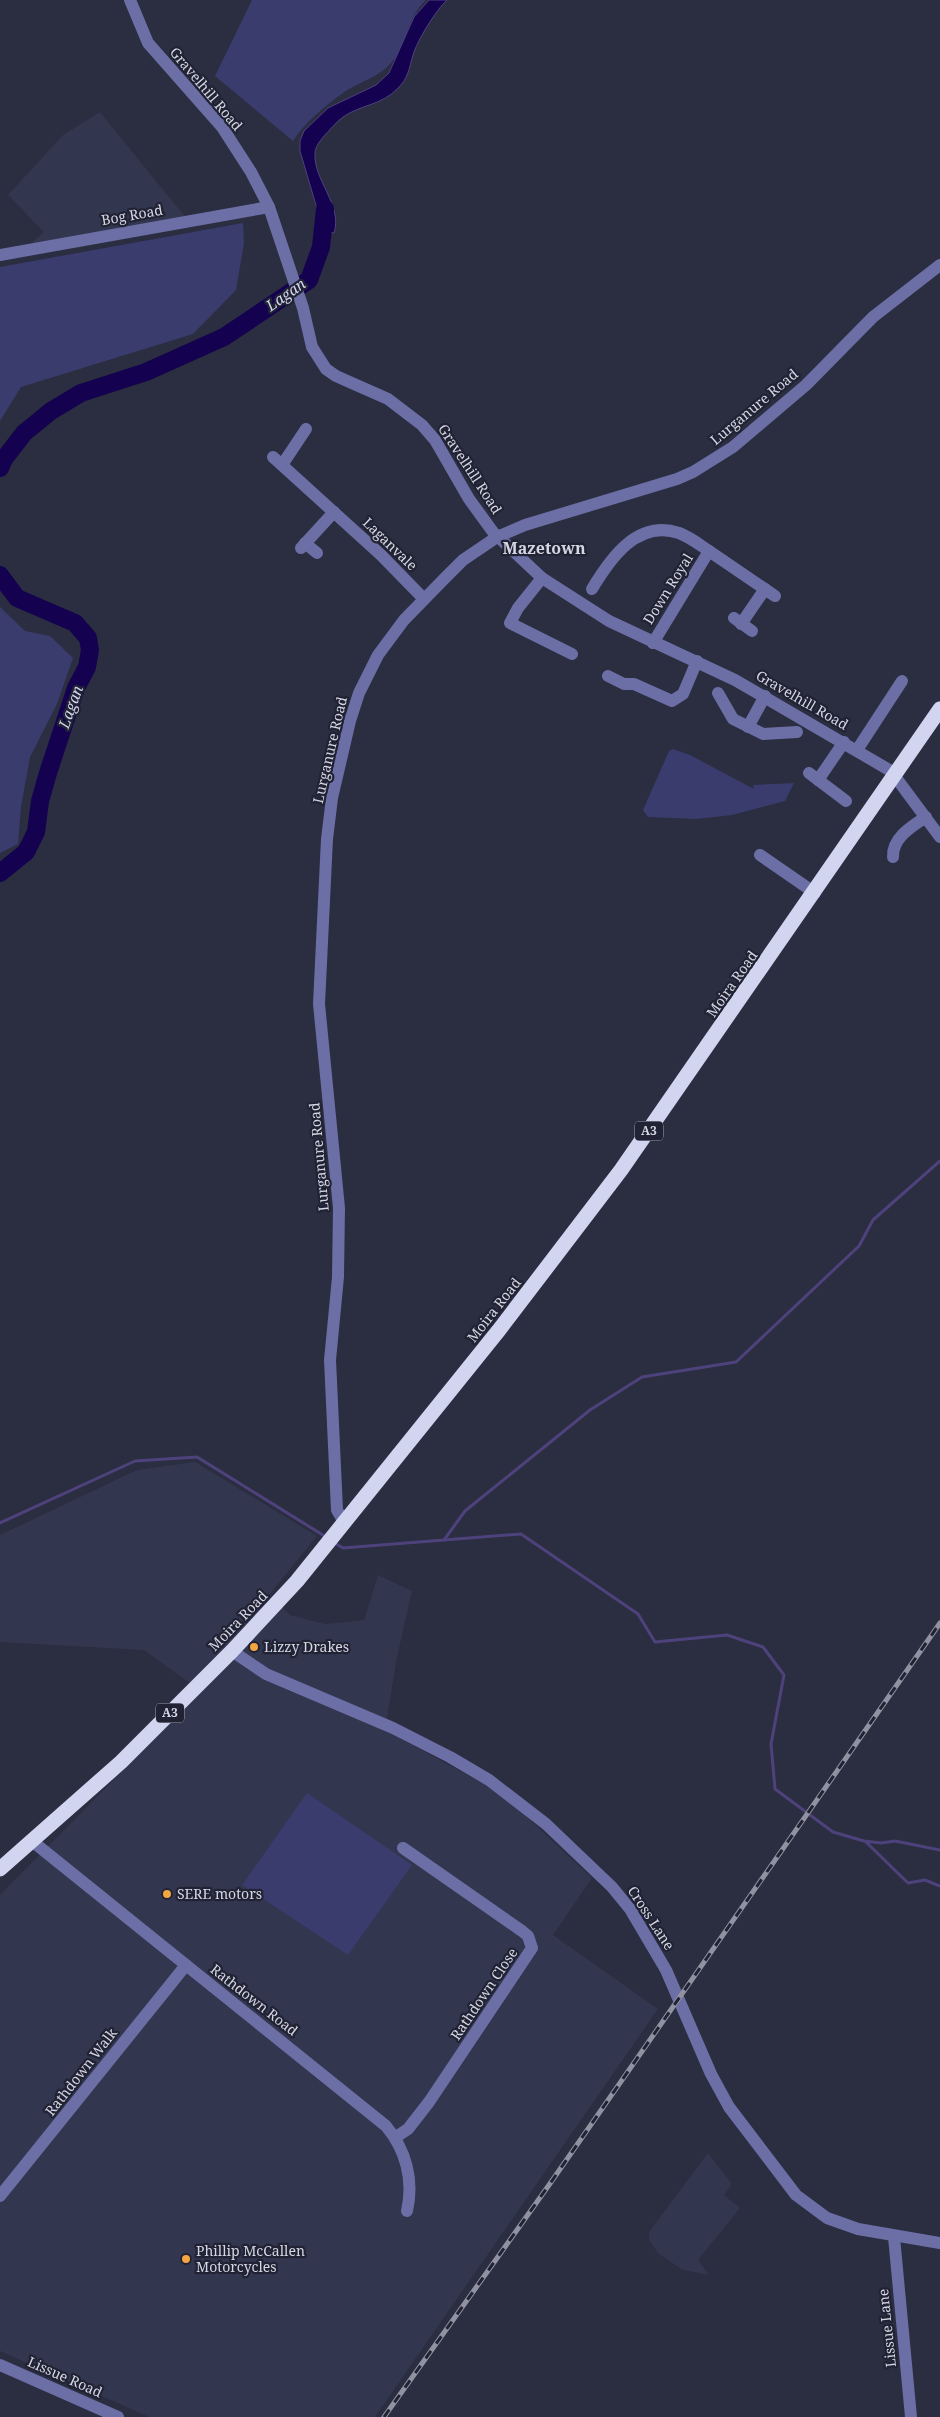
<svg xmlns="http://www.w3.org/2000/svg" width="940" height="2417" font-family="'Noto Serif',serif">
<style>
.built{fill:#33364f}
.green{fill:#3a3c6e}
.water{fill:#140250;stroke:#4e427c}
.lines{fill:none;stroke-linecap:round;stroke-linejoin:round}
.stream{stroke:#4e427c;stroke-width:3}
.river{stroke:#140250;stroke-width:18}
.minor{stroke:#6b6fa5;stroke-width:12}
.highway{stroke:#d1d5f0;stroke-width:15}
.rail-casing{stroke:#9192a1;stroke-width:5}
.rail{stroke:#212335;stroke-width:3;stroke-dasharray:9;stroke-linecap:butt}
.poi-dot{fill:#f2a541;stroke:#212335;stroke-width:2}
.labels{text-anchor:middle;stroke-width:4.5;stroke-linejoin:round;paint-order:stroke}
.shield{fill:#212335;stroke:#9fa0af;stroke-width:1}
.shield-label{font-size:12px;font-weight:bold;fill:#d5d6e3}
.street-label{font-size:14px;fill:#d5d6e3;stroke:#212335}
.poi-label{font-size:14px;fill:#d5d6e3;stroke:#212335;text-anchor:start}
.water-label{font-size:15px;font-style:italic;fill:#d3d6ed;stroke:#212335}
.quarter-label{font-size:16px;font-weight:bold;fill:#d5d6e3;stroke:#212335}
</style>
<rect width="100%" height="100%" fill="#2b2d40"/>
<!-- built -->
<g class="built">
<path d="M100 112 186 218 28 246 44 232 8 195 63 135Z"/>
<path d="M195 1462 317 1536 269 1595 290 1615 325 1624 364 1620 378 1575 412 1591 397 1657 385 1730 484 1784 526 1816 592 1878 553 1935 658 2009 375 2417H149L0 2351V1895L201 1691 144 1650 0 1642V1535L137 1470Z"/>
<path d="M708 2153 732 2184 724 2195 740 2208 698 2260 709 2275 683 2270 659 2254 649 2240V2232Z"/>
</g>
<!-- green -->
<g class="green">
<path d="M252 0H426C406 18 407 46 391 63 378 78 358 82 343 93 325 106 304 123 293 141L215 76Z"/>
<path d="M243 223 244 243 236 290 193 334 21 387 0 421V267Z"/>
<path d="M0 607 25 631 50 636 73 658 57 704 30 757 21 807 18 844 0 853Z"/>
<path d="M673 749 690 755 754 789 753 785 794 783 785 801 732 815 696 819 648 817 643 810 669 751Z"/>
<path d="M307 1793 412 1865 348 1955 242 1885Z"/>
</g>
<!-- water -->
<path class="water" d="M429 0H447C436 10 417 41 413 55 409 69 408 79 397 89 382 105 360 105 343 117 336 122 330 130 324 136 320 141 315 147 315 153 313 180 343 205 334 233L318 230V212L300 151V141L304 131 328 108 376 85 389 73 414 17Z"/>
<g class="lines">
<!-- stream -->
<g class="stream">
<path d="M0 1523 135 1461 197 1457 326 1537"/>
<path d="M444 1540 465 1511 590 1410 642 1377 736 1362 859 1246 873 1220 940 1161"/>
<path d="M333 1542 343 1548 521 1534 638 1614 655 1642 727 1635 763 1647 784 1675 771 1744 775 1789 833 1832 864 1841 881 1843 895 1841 940 1850"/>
<path d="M866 1842 908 1883 925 1880 940 1886"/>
</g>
<!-- river -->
<g class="river">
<path d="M0 468 4 459 24 433 51 411 81 393 146 372 224 337 309 280 321 247 325 209"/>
<path d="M0 575 17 598 75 623 88 638 90 650 87 667 76 688 48 773 40 801 36 832 26 852 0 873"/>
</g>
<!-- minor -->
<g class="minor">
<path d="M130 0 148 43 222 127 251 172 269 207 303 308 312 347 326 369 336 376 388 399 422 425 435 440 469 499 493 532 542 578 609 621 735 680 891 771 940 837"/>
<path d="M0 255 269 207"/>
<path d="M273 457 381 555 424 599"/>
<path d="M282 465 306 429"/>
<path d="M305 543 317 553"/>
<path d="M301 548 334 512"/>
<path d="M709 551 775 596"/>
<path d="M542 578 518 608 510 623 572 654"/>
<path d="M592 589C610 559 637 519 679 533 690 537 700 545 709 551L653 643"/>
<path d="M734 618 752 631"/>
<path d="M741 624 765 589"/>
<path d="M608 676 624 684H634L672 701 683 694 697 661"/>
<path d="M718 693 733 719 763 734 797 732"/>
<path d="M748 727 765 696"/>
<path d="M857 750 902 681"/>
<path d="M809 773 846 801"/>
<path d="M818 780 844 742"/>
<path d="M760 855 815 893"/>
<path d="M893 857C892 838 912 826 926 817"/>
<path d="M344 1522 337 1510 330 1360 338 1277 339 1208 319 1004 327 839 332 798 350 721 359 693 378 655 404 620 444 579 463 560 497 537 525 525 677 479 693 472 733 447 806 385 873 317 940 265"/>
<path d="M232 1651 266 1674 393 1728 450 1757 489 1780 546 1824 612 1887 630 1909 666 1970 711 2074 729 2107 796 2195 827 2218 858 2229 940 2243"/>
<path d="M32 1841 386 2126C406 2150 414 2180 407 2211"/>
<path d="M396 2137 408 2129 429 2102 532 1948 528 1936 522 1931 403 1848"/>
<path d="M0 2196 186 1965"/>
<path d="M894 2237 911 2417"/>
<path d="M0 2365 118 2417"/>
</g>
<!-- highway -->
<path class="highway" d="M0 1869 121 1762 232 1651 297 1581 499 1330 621 1170 940 709"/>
<defs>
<path id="rail" d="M384 2417 549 2185 940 1623"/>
</defs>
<!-- rail casing -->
<use href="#rail" class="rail-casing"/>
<!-- rail -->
<use href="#rail" class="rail"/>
</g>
<!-- markers -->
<g class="poi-dot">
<circle cx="254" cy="1647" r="5"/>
<circle cx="167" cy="1894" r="5"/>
<circle cx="186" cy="2259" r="5"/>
</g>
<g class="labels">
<!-- shield labels -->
<g class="shield">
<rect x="635" y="1121.5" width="28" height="19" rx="4"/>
<rect x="156" y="1703.5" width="28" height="19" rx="4"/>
</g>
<g class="shield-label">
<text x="649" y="1135">A3</text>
<text x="170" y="1717">A3</text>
</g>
<!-- street labels -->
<g class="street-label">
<text transform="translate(206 89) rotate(50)" y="5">Gravelhill Road</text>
<text transform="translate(132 215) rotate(-10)" y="5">Bog Road</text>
<text transform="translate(754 407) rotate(-40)" y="5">Lurganure Road</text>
<text transform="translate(470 469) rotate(57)" y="5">Gravelhill Road</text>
<text transform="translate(390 544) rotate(44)" y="5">Laganvale</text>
<text transform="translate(668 589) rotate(-58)" y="5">Down Royal</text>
<text transform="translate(802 700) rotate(30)" y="5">Gravelhill Road</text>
<text transform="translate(330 750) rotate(-77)" y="5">Lurganure Road</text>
<text transform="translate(732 984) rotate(-55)" y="5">Moira Road</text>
<text transform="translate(319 1157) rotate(-95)" y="5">Lurganure Road</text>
<text transform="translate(494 1310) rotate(-52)" y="5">Moira Road</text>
<text transform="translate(238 1621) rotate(-46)" y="5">Moira Road</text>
<text transform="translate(651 1918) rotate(57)" y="5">Cross Lane</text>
<text transform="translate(484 1994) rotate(-56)" y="5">Rathdown Close</text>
<text transform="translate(254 2000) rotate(38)" y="5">Rathdown Road</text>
<text transform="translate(81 2072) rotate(-52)" y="5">Rathdown Walk</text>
<text transform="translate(887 2328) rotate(-96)" y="5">Lissue Lane</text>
<text transform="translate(65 2377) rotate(24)" y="5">Lissue Road</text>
</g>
<!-- poi labels -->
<g class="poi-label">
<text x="264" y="1652">Lizzy Drakes</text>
<text x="177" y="1899">SERE motors</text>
<text x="196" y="2256">Phillip McCallen<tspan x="196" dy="16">Motorcycles</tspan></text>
</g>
<!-- water labels -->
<g class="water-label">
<text transform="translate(286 295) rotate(-35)" y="5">Lagan</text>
<text transform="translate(71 707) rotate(-70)" y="5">Lagan</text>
</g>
<!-- quarter labels -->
<g class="quarter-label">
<text x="544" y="554">Mazetown</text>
</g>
</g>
</svg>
